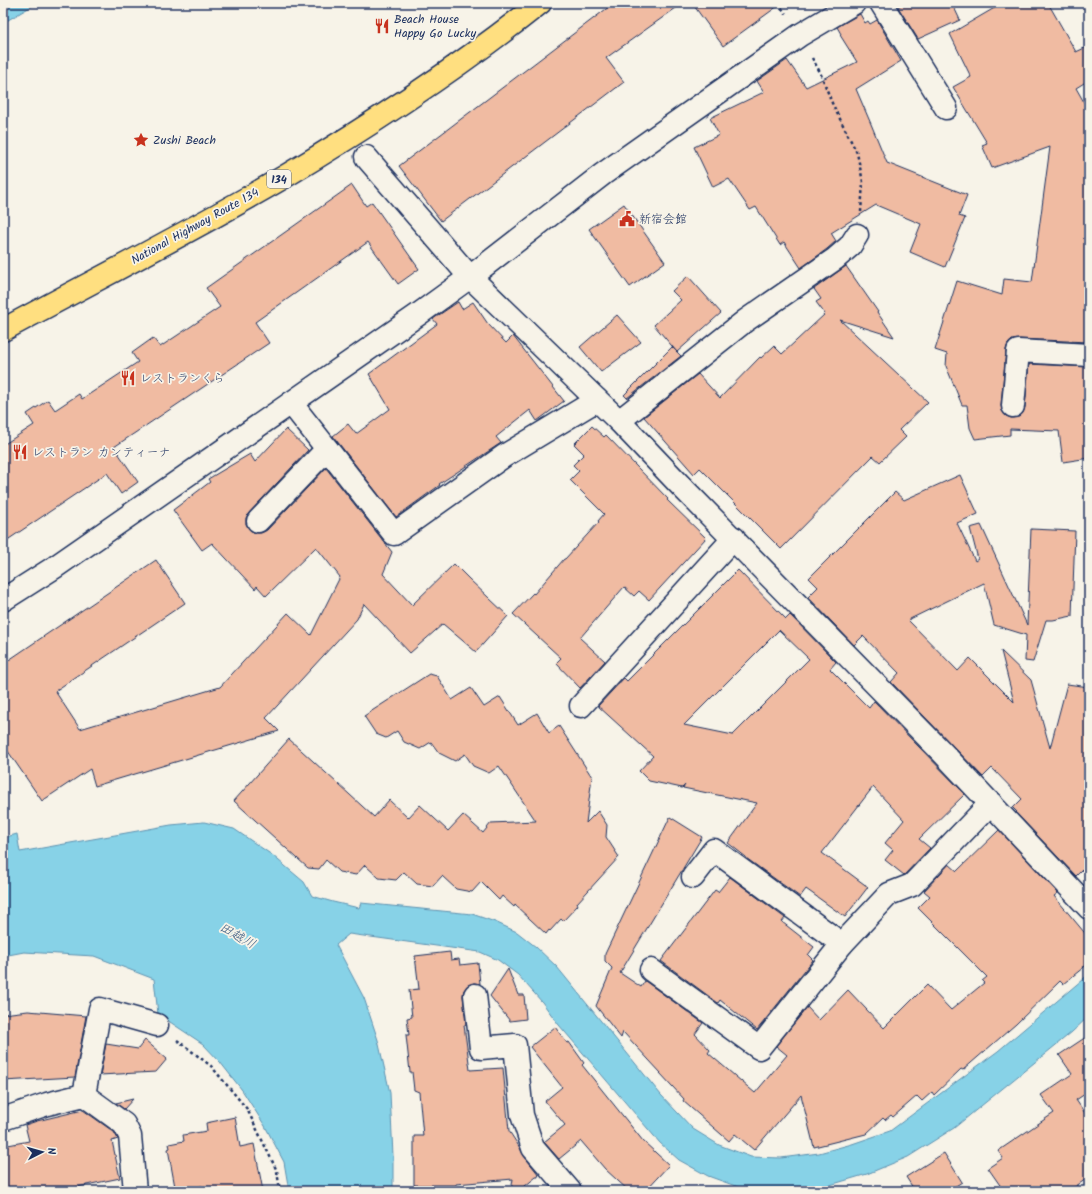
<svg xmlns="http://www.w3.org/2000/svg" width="1092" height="1194" font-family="Kalam,'Klee One',sans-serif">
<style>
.water{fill:#87d2e7;stroke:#5c91b0}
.building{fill:#f0bba2;stroke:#1b2f5e;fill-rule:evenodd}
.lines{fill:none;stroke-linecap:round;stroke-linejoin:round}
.minor-casing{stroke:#1b2f5e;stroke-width:25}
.highway-casing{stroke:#1b2f5e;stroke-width:25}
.path{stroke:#1b2f5e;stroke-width:2.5;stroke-dasharray:3 3;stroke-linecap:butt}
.minor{stroke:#f7f3e8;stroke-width:22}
.highway{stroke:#ffdf80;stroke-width:22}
.labels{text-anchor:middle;stroke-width:3.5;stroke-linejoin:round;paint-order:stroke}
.shield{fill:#f7f3e8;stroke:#5d6a87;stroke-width:1}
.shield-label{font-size:11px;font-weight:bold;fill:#1b2f5e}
.poi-label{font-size:12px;fill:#1b2f5e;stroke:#f7f3e8;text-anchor:start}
.street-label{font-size:12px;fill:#1b2f5e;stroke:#f7f3e8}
.water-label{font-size:13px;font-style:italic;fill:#365880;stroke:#f7f3e8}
</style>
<rect width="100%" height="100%" fill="#f7f3e8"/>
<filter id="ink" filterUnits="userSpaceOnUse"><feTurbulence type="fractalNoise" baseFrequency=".025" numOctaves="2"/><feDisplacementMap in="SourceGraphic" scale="8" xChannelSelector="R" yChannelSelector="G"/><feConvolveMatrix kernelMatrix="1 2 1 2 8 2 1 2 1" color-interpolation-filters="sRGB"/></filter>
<g filter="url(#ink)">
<!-- water -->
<g class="water">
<path d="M3 3H37L3 23Z"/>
<path d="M204 822 234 829 272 855 304 882 312 896 333 902 359 908 361 903 472 914 495 922 517 932 536 947 557 967 661 1095 693 1129 719 1145 751 1157 781 1158 819 1153 852 1144 890 1131 998 1051 1089 974V1016L1072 1032 954 1128 908 1157 867 1174 830 1185 799 1189 771 1191 741 1188 708 1176 679 1160 660 1143 559 1025 542 1002 518 975 498 960 480 952 349 934 336 945 364 998 378 1040 390 1093 393 1156V1191H289L284 1162 265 1126 242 1090 220 1062 203 1044 158 1014 154 979 94 956 24 952 3 956V838L17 834 20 852 171 825Z"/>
</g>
<!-- building -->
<g class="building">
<path d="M614 3H683L606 58 624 82 441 221 399 166Z"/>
<path d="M692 3H782L723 46Z"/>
<path d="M904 3H952L960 20 918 39 898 7Z"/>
<path d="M1003 3H1048L1076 52 1089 46V80L1076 88 1089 111V342L1019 339 1012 340 1008 344 1006 350 1001 405 1002 411 1006 416 1011 418 1019 417 1023 413 1025 407 1029 364 1089 367V458L1063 462 1059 431 1010 429V435L975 439 970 428 967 405H962L946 366 947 354 935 350 957 281 1002 295 1004 279 1032 282 1050 147 992 168 982 145 987 143 953 87 971 77 950 34Z"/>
<path d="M860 14 865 23 868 21 870 24 877 20 901 61 856 89 871 124 887 163 967 195 959 216 965 218 945 267 910 252 921 224 876 205 831 233 836 241 827 249 801 268 784 242 780 245 756 207 750 210 729 179 713 187 694 147 719 135 710 118 764 92 757 81 787 60 806 87 857 62 840 35 841 34 837 27Z"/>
<path d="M352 185 366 206 372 202 419 269 398 284 368 242 255 322 269 343 114 447 138 482 121 494 107 473 3 543V445L34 425 27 414 48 400 55 410 79 394 82 399 138 362 132 353 153 338 160 347 220 307 206 288Z"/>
<path d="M624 204 665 262 630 287 589 229Z"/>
<path d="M846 266 878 312H877L894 337 840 320 928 402 899 430 906 437 880 462 873 456 781 549 700 468 694 474 644 417 698 374 720 398 760 357 761 358 774 346 782 354 825 314 816 302 821 299 814 289Z"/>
<path d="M688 276 721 313 677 352 654 325 681 300 672 291Z"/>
<path d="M458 302 462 309 473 302 488 324 506 343 513 336 564 401 537 421 530 410 496 437 501 443 439 484 440 485 396 517 333 436 348 424 356 434 390 409 369 374 437 324 433 319Z"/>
<path d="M617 315 641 342 601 372 580 347Z"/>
<path d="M672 347 681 356 627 398 624 395Z"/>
<path d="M592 426 604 437 606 435 668 499 667 500 706 538 649 600 639 591 634 596 624 587 580 638 605 661 580 688 556 663 561 658 513 614 533 593 534 594 564 559H565L599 522 598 521 604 514 570 480 579 471 573 465 584 454 574 444Z"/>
<path d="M286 429 308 450 249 513 246 518V524L250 530 255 533H261L267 530 326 468 392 552 383 574 412 605 454 564 469 579 508 616 476 652 443 624 410 653 364 604 357 619 266 718 279 731 95 786 90 769 42 801 3 744V664L156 560 185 603 55 691 80 729 220 687 288 613 311 635 340 577 316 547 266 596 257 586 255 589 212 543 202 550 173 510 210 482 208 479 250 454 255 462Z"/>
<path d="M960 475 978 514 957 523 975 561 978 559 970 528 981 525 1027 625 1031 529 1075 531 1072 616 1053 620H1046L1033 662 1025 661 1026 635 994 625 984 583 908 620 958 671 970 658 1014 702 1001 651 1031 680 1050 748 1067 684 1089 687V863L1076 876 1016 813 1017 812 1013 808 1022 799 992 768 983 777 891 682 899 673 863 636 854 645 808 597 818 587 809 578 895 492 904 500Z"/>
<path d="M738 570 786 619 790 615 836 662 830 669 869 708 874 701 965 794 919 839 930 848 904 875 885 860 893 850 885 843 904 820 873 787 822 853 868 887 845 917 806 889 800 897 746 858V857L728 843 757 803 683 788 685 785 682 788 649 781 639 771 653 756 598 706 624 678 627 681ZM779 630 809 659 733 735 684 725Z"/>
<path d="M429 674 437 676 452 700 471 688 484 707 500 697 518 725 537 713 549 733 559 726 592 777 586 823 598 811 607 825 606 837 619 857 577 903 578 905 563 921 561 919 550 931 549 930 546 934 515 905 514 907 502 896 499 900 481 882 472 892 456 889 442 876 433 886 417 884 404 872 396 880 379 878 365 865 356 875 339 872 326 860 319 869 308 868 234 801 289 739 374 817 389 800 408 818 420 805 448 831 463 815 483 833 491 823 536 821 499 766 489 773 473 766 465 754 455 761 439 753 431 742 420 749 404 742 397 731 386 738 376 734 364 716Z"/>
<path d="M670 817 702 837 620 973 641 987 645 981 703 1023 695 1034 710 1050 708 1053 755 1093 787 1055 776 1046 807 1007 819 1020 848 990 884 1028 927 985 951 1010 984 983 982 981 987 977 918 908 930 896 924 891 949 864 957 871 999 830 1058 893 1054 896 1089 938V963L1063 984 1060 981 1016 1024 963 1070 961 1069 934 1095 932 1092 922 1101 917 1096 893 1117 891 1115 885 1120 883 1118 866 1134 814 1147 801 1095 754 1150 735 1134 729 1141 683 1101 684 1099 660 1073H661L623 1032 621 1038 596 1006 612 968 605 961V954Z"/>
<path d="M730 877 785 918 782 922 814 947 808 955 813 960 757 1030 720 1000 718 1003 661 961 715 890 718 892Z"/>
<path d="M450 952 451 960 459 959 460 965 478 963 480 984 474 983 468 985 464 990 463 996 466 1025H464L470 1070 503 1068 509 1131 520 1148 524 1156 539 1175 538 1176V1177H536L519 1191H511L513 1179 456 1184V1185H414V1136H423L419 1092 414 1090 412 1072H410L406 1035H409L407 1018 412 1017 409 990 419 989 415 956Z"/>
<path d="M508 969 518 995H524L526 1019 510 1021 490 996Z"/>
<path d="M28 1011 86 1016 75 1077 3 1081V1014Z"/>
<path d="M555 1027 567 1043 569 1042 584 1063 582 1065 643 1141 669 1165 645 1191H629L605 1169 581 1141 559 1159 544 1142 565 1125 545 1101 562 1087 530 1047Z"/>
<path d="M1089 1035V1100L1085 1094 1076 1100 1089 1119V1177L1069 1191H1004L988 1168 1003 1158 998 1151 1054 1113 1041 1095 1072 1074 1059 1055Z"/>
<path d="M145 1040 167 1059 156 1072 100 1075 106 1044 138 1049Z"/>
<path d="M133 1099 124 1109 116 1103Z"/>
<path d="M83 1110 114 1132 118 1139 112 1141 120 1178 58 1191H3V1146L29 1141 25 1125 37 1121Z"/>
<path d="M235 1117 240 1147 254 1144 263 1191H203L202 1186 178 1190 177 1186 175 1187 168 1149 170 1148 169 1144 184 1141 183 1135 207 1131 206 1123Z"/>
<path d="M944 1153 962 1182 948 1191H915L906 1177Z"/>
</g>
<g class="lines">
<defs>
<g id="minor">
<path d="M881 3 946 108"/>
<path d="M366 157 470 277 619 421 681 486 941 751 1089 908"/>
<path d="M291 403 394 534 504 456 597 400"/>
<path d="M1013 406 1018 351 1089 355"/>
<path d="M619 421 745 321 835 259 850 246 857 235"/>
<path d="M258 521 327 449"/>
<path d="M3 600 55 567 419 314 470 277 603 174 800 35 854 3"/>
<path d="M581 706 734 538"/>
<path d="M693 877 714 850 842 944 889 894 912 885 991 803"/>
<path d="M651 970 759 1048 842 944"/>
<path d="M475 995 481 1048 515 1045 522 1115 533 1148 570 1191"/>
<path d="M84 1095 100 1009 157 1025"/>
<path d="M3 1119 47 1104 84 1095 124 1124 130 1136 135 1191"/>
</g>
<path id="highway" d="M3 330C97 279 192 231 284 177 371 125 460 67 540 3"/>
</defs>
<!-- minor casing -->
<use href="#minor" class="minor-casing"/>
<!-- highway casing -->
<use href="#highway" class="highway-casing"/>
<!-- path -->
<g class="path">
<path d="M778 3 786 14"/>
<path d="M812 58 820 72 832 103 857 153 863 182 861 212"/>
<path d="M177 1040 211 1066 247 1109 277 1171 280 1191"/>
</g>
<!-- minor -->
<use href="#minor" class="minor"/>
<!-- highway -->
<use href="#highway" class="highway"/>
</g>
</g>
<!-- icons -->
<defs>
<symbol id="restaurant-bare" viewBox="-9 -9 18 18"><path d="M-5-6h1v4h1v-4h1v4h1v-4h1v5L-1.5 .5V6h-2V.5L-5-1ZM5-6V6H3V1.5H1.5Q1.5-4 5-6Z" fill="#c8321e" stroke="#f7f3e8" stroke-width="2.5" paint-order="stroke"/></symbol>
<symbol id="sight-bare" viewBox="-9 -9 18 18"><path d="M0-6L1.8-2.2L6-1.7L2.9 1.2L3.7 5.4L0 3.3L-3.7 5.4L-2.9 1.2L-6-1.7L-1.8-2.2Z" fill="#c8321e" stroke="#f7f3e8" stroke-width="2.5" paint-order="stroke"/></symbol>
<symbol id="civic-bare" viewBox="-9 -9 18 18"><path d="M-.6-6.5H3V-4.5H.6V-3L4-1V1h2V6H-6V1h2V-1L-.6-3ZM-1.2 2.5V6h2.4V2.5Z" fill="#c8321e" stroke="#f7f3e8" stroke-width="2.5" paint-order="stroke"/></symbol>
</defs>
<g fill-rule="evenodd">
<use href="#restaurant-bare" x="371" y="15" width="22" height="22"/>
<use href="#sight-bare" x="130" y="129" width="22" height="22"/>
<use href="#civic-bare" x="616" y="208" width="22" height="22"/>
<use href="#restaurant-bare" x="117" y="367" width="22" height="22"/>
<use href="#restaurant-bare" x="9" y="441" width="22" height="22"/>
</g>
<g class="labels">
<!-- shield labels -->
<rect class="shield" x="267" y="170" width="24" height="18" rx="3"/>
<g class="shield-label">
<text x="279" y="183">134</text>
</g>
<!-- poi labels -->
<g class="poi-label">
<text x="394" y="23">Beach House<tspan x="394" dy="14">Happy Go Lucky</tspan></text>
<text x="153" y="144">Zushi Beach</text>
<text x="639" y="223">新宿会館</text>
<text x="140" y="382">レストランくら</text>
<text x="32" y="456">レストラン カンティーナ</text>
</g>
<!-- street labels -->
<g class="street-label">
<text transform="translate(195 226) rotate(-29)" y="4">National Highway Route 134</text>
</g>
<!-- water labels -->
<g class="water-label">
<text transform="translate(238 935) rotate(30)" y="5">田越川</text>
</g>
</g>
<!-- margin -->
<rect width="1092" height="1194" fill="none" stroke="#f7f3e8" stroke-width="16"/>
<rect x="8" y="8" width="1076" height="1178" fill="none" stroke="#1b2f5e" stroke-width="1.5" filter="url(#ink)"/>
<!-- north arrow -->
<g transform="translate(42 1152) rotate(84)" stroke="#f7f3e8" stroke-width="3" paint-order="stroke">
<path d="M0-3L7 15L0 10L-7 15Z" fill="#1b2f5e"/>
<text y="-6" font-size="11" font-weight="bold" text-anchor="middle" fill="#1b2f5e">N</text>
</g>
</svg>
